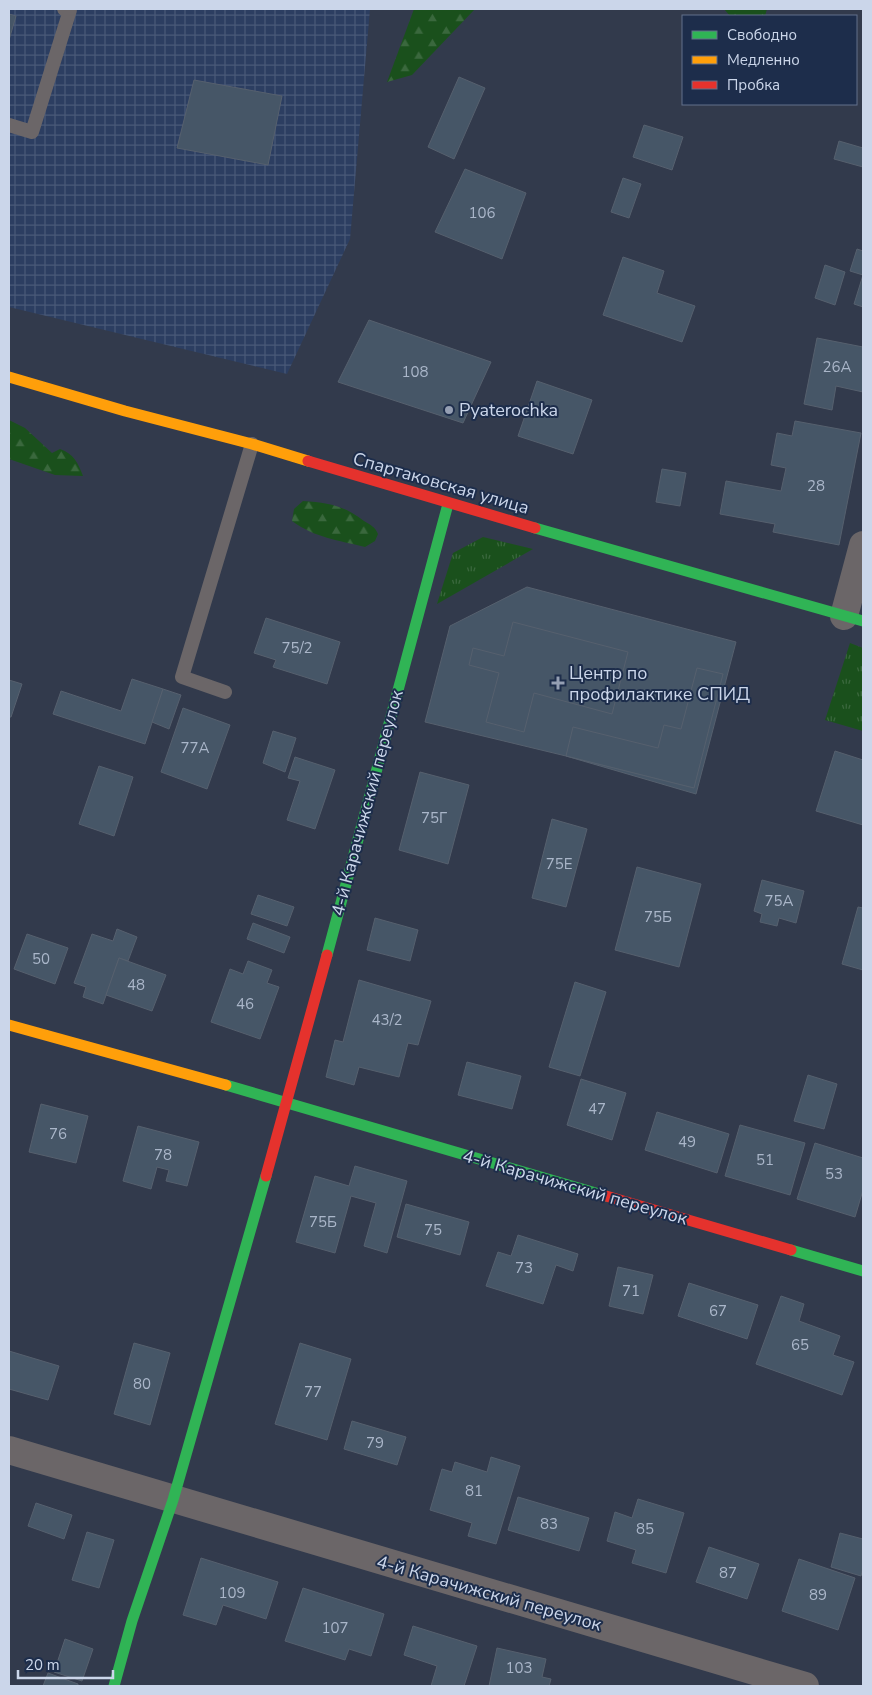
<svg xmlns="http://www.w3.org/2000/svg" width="872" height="1695" font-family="'Nunito Sans',sans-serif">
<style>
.industrial{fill:url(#industrial-grid)}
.grass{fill:url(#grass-tufts)}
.forest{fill:url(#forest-firs)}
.building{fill:#465667;stroke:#56606e}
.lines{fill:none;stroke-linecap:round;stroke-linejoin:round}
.lane{stroke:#6b6668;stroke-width:14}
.street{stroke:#6b6668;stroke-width:28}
.fast{stroke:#30b455;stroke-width:11}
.slow{stroke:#ff9f0a;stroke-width:11}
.jam{stroke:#e5322d;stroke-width:11}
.poi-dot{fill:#959fb3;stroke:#1d2d4b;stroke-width:2}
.labels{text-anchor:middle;stroke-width:4;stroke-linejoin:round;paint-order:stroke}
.number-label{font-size:15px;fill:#aab6c9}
.poi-label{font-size:18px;fill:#cbd6ea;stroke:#1d2d4b;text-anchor:start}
.street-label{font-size:18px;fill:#cbd6ea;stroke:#1d2d4b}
</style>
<defs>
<pattern id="industrial-grid" width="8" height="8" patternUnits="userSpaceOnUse" patternTransform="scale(1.25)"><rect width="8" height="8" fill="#2c3e61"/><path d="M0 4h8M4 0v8" fill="none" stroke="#495978"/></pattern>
<pattern id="grass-tufts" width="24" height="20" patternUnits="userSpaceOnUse" patternTransform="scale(1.25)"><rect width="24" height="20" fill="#1a501c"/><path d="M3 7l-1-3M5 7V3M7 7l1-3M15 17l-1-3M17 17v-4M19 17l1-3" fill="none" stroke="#3a683d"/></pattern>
<pattern id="forest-firs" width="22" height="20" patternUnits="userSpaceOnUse" patternTransform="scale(1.25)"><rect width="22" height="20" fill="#1a501c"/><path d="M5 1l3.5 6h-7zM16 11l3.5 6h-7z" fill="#3a683d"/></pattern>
</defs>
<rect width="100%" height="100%" fill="#323a4c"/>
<!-- industrial -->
<path class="industrial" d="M9 9H370L350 239 287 374 9 307Z"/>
<!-- grass -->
<g class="grass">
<path d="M483 537 533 549 437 604 453 553Z"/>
<path d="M850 643 863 648V731L825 720Z"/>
</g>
<!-- forest -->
<g class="forest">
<path d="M414 9H475L412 75 387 82Z"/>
<path d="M724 9H767L765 16H730Z"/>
<path d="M9 420 25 428 52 453 60 449C74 454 78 463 83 476L55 475 9 459Z"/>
<path d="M303 501C329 503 343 505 364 521 371 525 375 527 378 534L375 541 365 547C338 540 315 538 292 521L294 509Z"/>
</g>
<!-- building -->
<g class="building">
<path d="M9 14 16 16 9 40Z"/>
<path d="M459 77 485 88 454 159 428 147Z"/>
<path d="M194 80 282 96 268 165 177 148Z"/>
<path d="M644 125 683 137 672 170 633 157Z"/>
<path d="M839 141 863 148V167L834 159Z"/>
<path d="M465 169 526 193 502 259 435 232Z"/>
<path d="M623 178 641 184 629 218 611 212Z"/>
<path d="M857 249 863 251V307L854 304 863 275 850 271Z"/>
<path d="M623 257 664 271 657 293 695 306 682 342 603 315Z"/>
<path d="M825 265 845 272 835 305 815 298Z"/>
<path d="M369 320 491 362 463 423 338 382Z"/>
<path d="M817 338 863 347V392L836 386 832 410 804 404Z"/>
<path d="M537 381 592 400 573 454 518 436Z"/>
<path d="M795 421 861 433 839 545 773 532 775 524 720 514 726 481 781 491 786 468 771 465 777 433 792 436Z"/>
<path d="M662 469 686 473 680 506 656 502Z"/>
<path d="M527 587 736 642 696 794 566 756 425 722 450 626Z"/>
<path d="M266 618 340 642 327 684 273 667 276 660 254 653Z"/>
<path d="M513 622 628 652 612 714 534 693 524 732 486 722 499 673 469 665 473 648 504 656Z"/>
<path d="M697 668 723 674 694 788 566 756 573 727 658 748 664 725 681 729Z"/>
<path d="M132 679 163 689 145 744 53 714 61 691 121 711Z"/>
<path d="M9 680 22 684 11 717H9Z"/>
<path d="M163 689 181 695 169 729 152 722Z"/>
<path d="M183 708 230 725 207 789 161 772Z"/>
<path d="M273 731 296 738 285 772 263 763Z"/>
<path d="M835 751 863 760V825L816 811Z"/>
<path d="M295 757 335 770 315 829 287 820 300 781 288 778Z"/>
<path d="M99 766 133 777 114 836 79 824Z"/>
<path d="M420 772 469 785 448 864 399 850Z"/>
<path d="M552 819 587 829 566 907 532 898Z"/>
<path d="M637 867 701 884 679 967 615 950Z"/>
<path d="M762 880 804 891 796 923 779 918 777 926 760 922 762 914 754 911Z"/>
<path d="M258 895 294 907 287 926 251 914Z"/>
<path d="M858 907 863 908V970L842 964Z"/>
<path d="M375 918 418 930 410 961 367 950Z"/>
<path d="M253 923 290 937 284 953 247 939Z"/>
<path d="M117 929 137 937 128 961 119 958 103 1004 83 997 86 987 74 983 92 934 113 941Z"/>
<path d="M27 934 68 948 55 984 14 969Z"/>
<path d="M119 958 166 975 152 1011 106 995Z"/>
<path d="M248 961 272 970 267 983 279 987 260 1039 211 1022 230 969 243 974Z"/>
<path d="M359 980 431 1001 418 1045 408 1043 399 1077 359 1067 354 1085 326 1077 335 1040 343 1042Z"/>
<path d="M575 982 606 992 580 1076 549 1067Z"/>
<path d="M467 1062 521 1076 512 1109 458 1095Z"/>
<path d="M808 1075 837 1084 824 1129 794 1121Z"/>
<path d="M581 1079 626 1093 612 1140 567 1125Z"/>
<path d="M41 1104 88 1116 76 1163 29 1152Z"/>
<path d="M657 1112 729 1134 717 1173 645 1150Z"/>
<path d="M740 1125 805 1143 790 1195 725 1176Z"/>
<path d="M138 1126 199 1142 187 1186 166 1181 169 1170 157 1167 151 1189 123 1181Z"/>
<path d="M815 1143 863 1158V1190L855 1217 797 1199Z"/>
<path d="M355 1166 407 1181 387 1253 364 1246 376 1203 351 1196 335 1253 296 1242 315 1176 349 1186Z"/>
<path d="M406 1204 469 1222 460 1255 397 1237Z"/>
<path d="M518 1235 578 1254 573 1271 556 1265 543 1304 486 1286 498 1252 511 1256Z"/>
<path d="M618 1267 653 1275 643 1314 609 1306Z"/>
<path d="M689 1283 758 1305 747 1339 678 1316Z"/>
<path d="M781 1296 804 1304 799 1321 840 1336 833 1355 854 1362 842 1395 756 1364Z"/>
<path d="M134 1343 170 1353 150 1425 114 1414Z"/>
<path d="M300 1343 351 1359 327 1440 275 1424Z"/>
<path d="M9 1351 59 1366 48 1400 9 1389Z"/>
<path d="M352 1421 406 1437 397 1465 344 1449Z"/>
<path d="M491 1457 520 1466 496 1544 468 1536 472 1523 430 1510 442 1469 452 1472 455 1462 487 1472Z"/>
<path d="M518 1497 589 1518 579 1551 508 1530Z"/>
<path d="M638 1499 684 1513 666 1573 632 1563 636 1550 607 1541 615 1512 632 1518Z"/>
<path d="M36 1503 72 1515 64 1539 28 1526Z"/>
<path d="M87 1532 114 1540 99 1588 72 1580Z"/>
<path d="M840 1533 863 1539V1568L861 1576 831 1567Z"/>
<path d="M709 1547 759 1564 747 1599 696 1582Z"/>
<path d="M201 1558 278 1582 266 1619 223 1605 216 1625 183 1615Z"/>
<path d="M799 1559 855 1578 838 1630 782 1611Z"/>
<path d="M303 1588 384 1614 371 1656 349 1649 345 1660 285 1641Z"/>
<path d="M413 1626 477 1646 464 1686H431L437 1666 404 1655Z"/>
<path d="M65 1639 93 1649 82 1681 54 1672Z"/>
<path d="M497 1648 546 1659 542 1677 551 1679 549 1686H489Z"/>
<path d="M48 1673 78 1684V1686H43Z"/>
</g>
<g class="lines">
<!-- lane -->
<g class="lane">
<path d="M9 125 32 132 70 10 64 9"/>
<path d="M225 692 182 677 252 444"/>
</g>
<!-- street -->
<g class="street">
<path d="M844 616 863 545"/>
<path d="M9 1450 805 1686"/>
</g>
<!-- fast -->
<g class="fast">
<path d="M535 528 863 621"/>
<path d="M327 955 448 504"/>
<path d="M226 1085 606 1196"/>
<path d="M791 1250 863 1271"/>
<path d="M114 1686 132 1621 173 1500 266 1176"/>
</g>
<!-- slow -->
<g class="slow">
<path d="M9 377 125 411 252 444 308 461"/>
<path d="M9 1025 226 1085"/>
</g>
<!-- jam -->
<g class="jam">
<path d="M308 461 535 528"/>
<path d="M266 1176 327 955"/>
<path d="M606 1196 791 1250"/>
</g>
</g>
<!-- markers -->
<g class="poi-dot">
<circle cx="449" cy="410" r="5"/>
<path d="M555.5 675.5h5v5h5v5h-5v5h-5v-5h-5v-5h5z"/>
</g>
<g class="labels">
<!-- number labels -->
<g class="number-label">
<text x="482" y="218">106</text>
<text x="837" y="372">26А</text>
<text x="415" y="377">108</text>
<text x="816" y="491">28</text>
<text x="297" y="653">75/2</text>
<text x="195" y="753">77А</text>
<text x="434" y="823">75Г</text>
<text x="559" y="869">75Е</text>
<text x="779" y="906">75А</text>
<text x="658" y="922">75Б</text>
<text x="41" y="964">50</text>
<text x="136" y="990">48</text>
<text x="245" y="1009">46</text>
<text x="387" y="1025">43/2</text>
<text x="597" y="1114">47</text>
<text x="58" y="1139">76</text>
<text x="687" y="1147">49</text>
<text x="163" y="1160">78</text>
<text x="765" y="1165">51</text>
<text x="834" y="1179">53</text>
<text x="323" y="1227">75Б</text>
<text x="433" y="1235">75</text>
<text x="524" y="1273">73</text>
<text x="631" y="1296">71</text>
<text x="718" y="1316">67</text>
<text x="800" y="1350">65</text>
<text x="142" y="1389">80</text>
<text x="313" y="1397">77</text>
<text x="375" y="1448">79</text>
<text x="474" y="1496">81</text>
<text x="549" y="1529">83</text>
<text x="645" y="1534">85</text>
<text x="728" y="1578">87</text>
<text x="232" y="1598">109</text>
<text x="818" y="1600">89</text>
<text x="335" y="1633">107</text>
<text x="519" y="1673">103</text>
</g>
<!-- poi labels -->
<g class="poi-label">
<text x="459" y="416">Pyaterochka</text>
<text x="569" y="679">Центр по<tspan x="569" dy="21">профилактике СПИД</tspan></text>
</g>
<!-- street labels -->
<g class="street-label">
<text transform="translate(441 483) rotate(16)" y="6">Спартаковская улица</text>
<text transform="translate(367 803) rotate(-75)" y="6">4-й Карачижский переулок</text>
<text transform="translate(575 1187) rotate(16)" y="6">4-й Карачижский переулок</text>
<text transform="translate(489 1593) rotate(16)" y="6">4-й Карачижский переулок</text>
</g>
</g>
<!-- border -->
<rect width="872" height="1695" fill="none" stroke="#cbd6ea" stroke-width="20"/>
<!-- legend -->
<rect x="682" y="15" width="175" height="90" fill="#1d2d4b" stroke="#63718b"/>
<rect x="692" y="31" width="25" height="8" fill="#30b455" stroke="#63718b"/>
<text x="727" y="40" font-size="15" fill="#cbd6ea">Свободно</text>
<rect x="692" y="56" width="25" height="8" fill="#ff9f0a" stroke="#63718b"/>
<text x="727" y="65" font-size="15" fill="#cbd6ea">Медленно</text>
<rect x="692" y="81" width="25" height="8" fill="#e5322d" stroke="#63718b"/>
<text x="727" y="90" font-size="15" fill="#cbd6ea">Пробка</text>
<!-- scale -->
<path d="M18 1670v8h95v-8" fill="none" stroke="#cbd6ea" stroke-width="2.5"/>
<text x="25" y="1670" font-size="15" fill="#cbd6ea" stroke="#1d2d4b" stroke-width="4" paint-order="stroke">20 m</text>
</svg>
